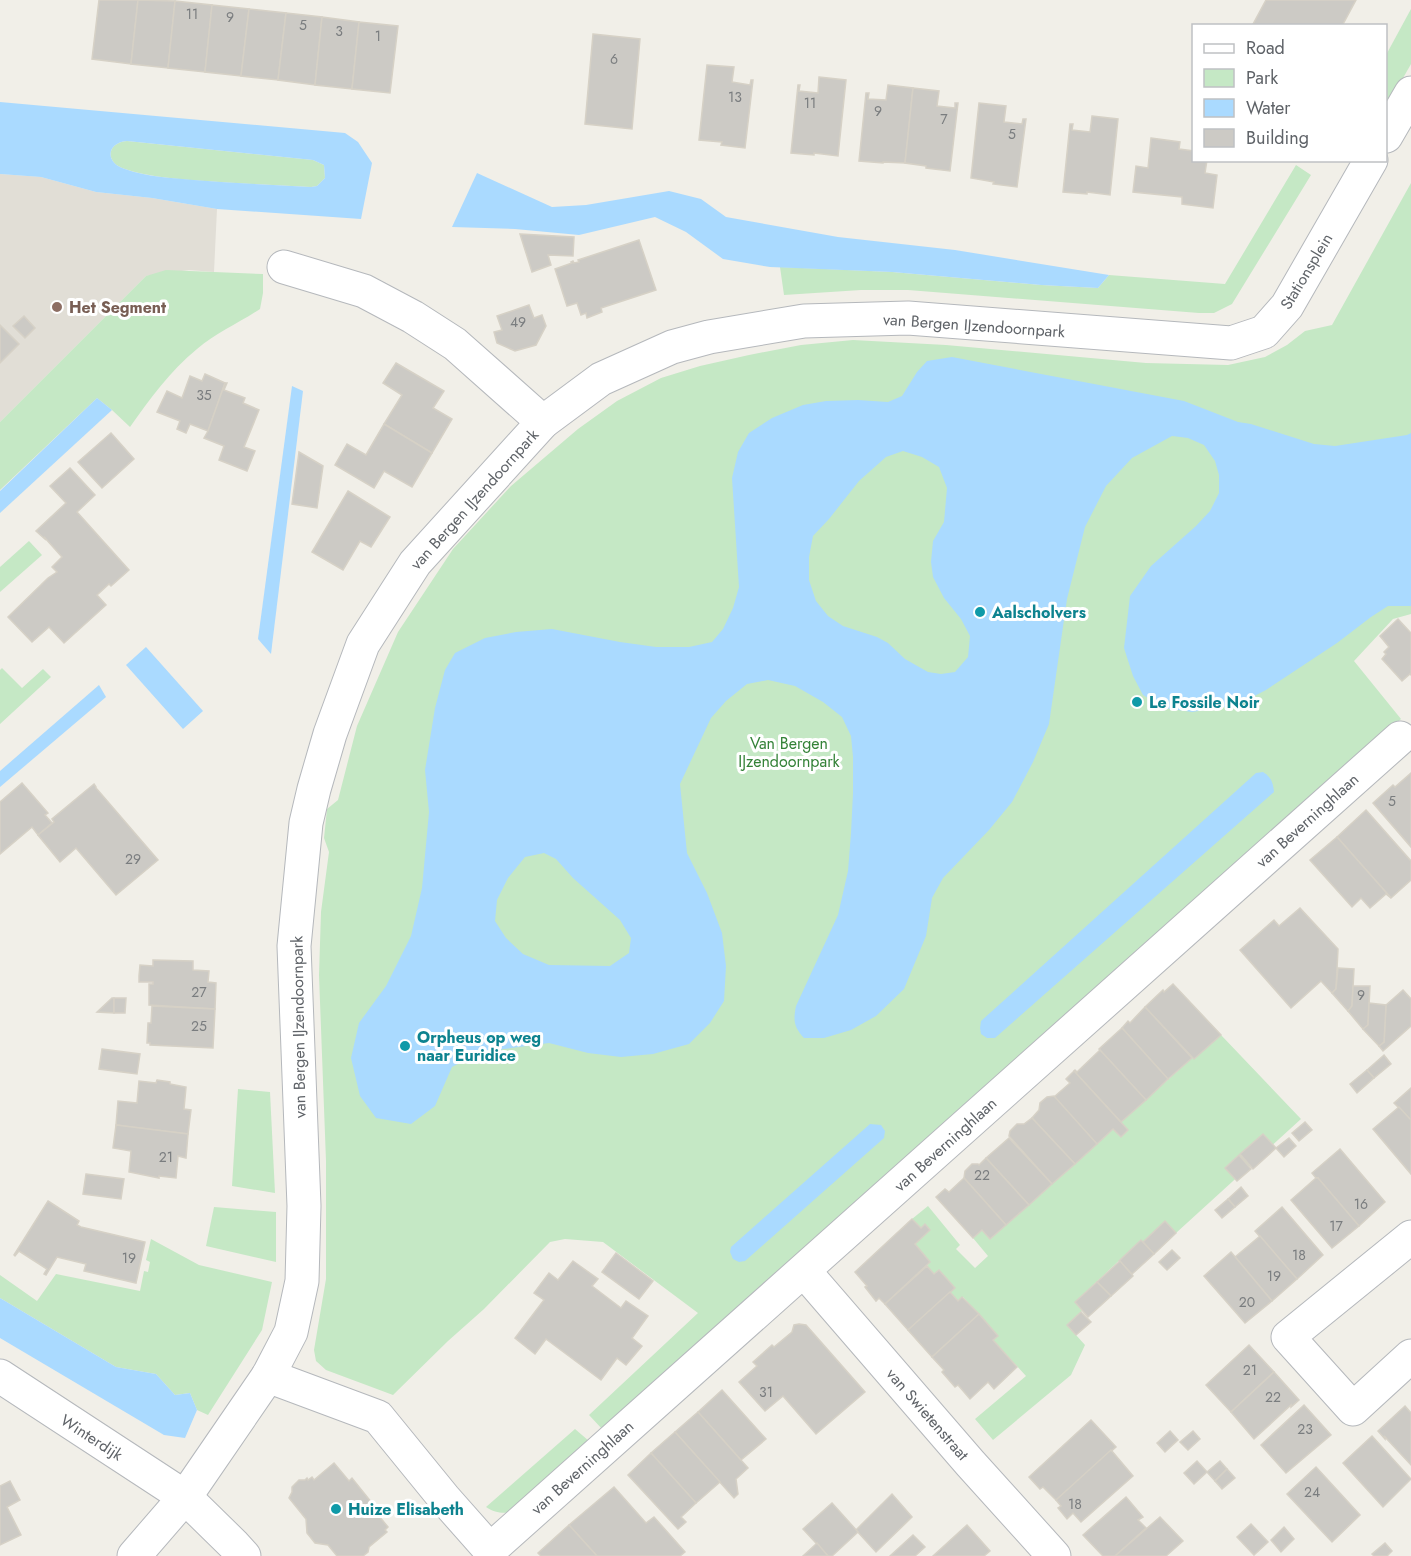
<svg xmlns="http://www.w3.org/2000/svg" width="1411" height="1556" font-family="Jost,sans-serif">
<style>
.education{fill:#e1ded6}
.green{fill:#c5e8c5}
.water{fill:#aadaff;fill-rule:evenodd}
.building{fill:#cccac5;stroke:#d6d1c6;stroke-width:1.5}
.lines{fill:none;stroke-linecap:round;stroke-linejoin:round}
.minor-casing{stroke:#b5b8bc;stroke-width:35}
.minor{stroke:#fff;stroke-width:33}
.education-dot{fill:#8d6e63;stroke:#fff;stroke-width:2}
.culture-dot{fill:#0f9aa8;stroke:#fff;stroke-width:2}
.labels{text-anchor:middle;stroke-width:6;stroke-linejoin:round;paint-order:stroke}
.number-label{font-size:14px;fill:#7a7d7f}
.street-label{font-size:16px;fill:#5f6368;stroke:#fff}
.education-label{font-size:16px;font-weight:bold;fill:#785e54;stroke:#fff;text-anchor:start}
.culture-label{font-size:16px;font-weight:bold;fill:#0d838f;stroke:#fff;text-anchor:start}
.park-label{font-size:16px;fill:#348238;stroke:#fff}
</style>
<rect width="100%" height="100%" fill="#f1efe8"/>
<!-- education -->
<path class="education" d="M0 174 41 177 96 192 152 198 217 209 214 272 189 270 146 276 0 422Z"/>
<!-- green -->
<g class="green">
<path d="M1411 9V64L1386 108V55Z"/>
<path d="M127 141 313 160 324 165 325 178 317 186 311 187C270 185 230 183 190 180 169 178 146 176 125 169 105 163 106 143 127 141Z"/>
<path d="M1296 165 1311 175 1232 304 1214 313H1199L908 290H861L784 295 780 267 892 272 1041 285 1098 288 1109 275 1225 284Z"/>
<path d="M1411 183V614L1393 619 1354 661 1401 719 1153 942 603 1430 589 1415 698 1313 603 1242 565 1239 550 1242 484 1309 448 1341 393 1395 326 1370 316 1361 314 1350 326 1279V1161L319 975 321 912 329 852 324 838 327 809 338 800 357 726 398 632 453 549 511 486 578 429 617 401 661 378 700 366 749 355 801 345 853 340 946 345 1146 363 1228 365 1265 357 1287 345 1305 331 1332 325Z"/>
<path d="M166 270 263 274V293L260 309C239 323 216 333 197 349 170 371 150 399 130 427L112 410 97 398 0 490V422L146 276Z"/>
<path d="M29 541 42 555 0 592V567Z"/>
<path d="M2 668 22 688 43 669 51 677 0 724V670Z"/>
<path d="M1221 1035 1301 1119 1176 1233 1165 1221 1143 1242 1141 1240 1075 1302 1082 1311 1067 1325 1085 1345 1071 1375 993 1440 975 1419 1026 1376 993 1340 998 1336 963 1297 958 1301 950 1292 939 1270 934 1274 927 1266 930 1262 915 1244 912 1219 928 1206 960 1245 956 1249 975 1268 988 1256 973 1238 982 1230 990 1239 1113 1129 1121 1137 1128 1130 1121 1122 1192 1058 1194 1059Z"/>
<path d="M238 1089 270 1092 275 1193 232 1186Z"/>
<path d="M214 1207 276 1212V1262L206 1246Z"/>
<path d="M151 1239 199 1265 272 1282 262 1330 208 1415 197 1410 190 1393 175 1395 156 1374 116 1367 0 1298V1275L37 1301 56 1274 140 1291 144 1271 148 1272 150 1262 146 1260Z"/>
<path d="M575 1429 589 1441 515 1512C504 1513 496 1514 486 1507Z"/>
</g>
<!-- water -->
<g class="water">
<path d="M0 102 345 133 358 142 372 163 361 219 217 209 152 198 96 192 41 177 0 174ZM127 141 313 160 324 165 325 178 317 186 311 187C272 185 233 183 194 180 172 178 147 177 125 169 105 163 106 143 127 141Z"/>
<path d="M477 173 552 207 586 205 669 191 701 199 726 217 838 237 955 250 1109 275 1098 288 1041 285 892 272 770 267 723 259 686 232 655 217 579 235 515 229 452 227Z"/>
<path d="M952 357 1184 401 1238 422 1251 424 1314 444 1335 446 1407 435 1411 433V606H1388L1371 617 1337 643 1266 690 1237 705 1192 712 1165 708 1143 695 1133 676 1124 648 1130 596 1151 566 1196 526 1210 511 1219 493V475L1215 461 1204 445 1188 438 1172 436 1132 458 1106 486 1085 527 1067 599 1049 724 1033 762 1012 802 989 830 943 878 932 898 926 936 904 989 876 1016 851 1030 824 1038H804C794 1027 793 1021 796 1006L838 915 848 871 851 833 853 793V757L851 736 842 717 823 702 795 686 768 680 747 684 726 701 711 718 680 784 687 853 707 893 722 933 726 966 724 1001 710 1023 689 1044 653 1054 621 1057 588 1053 549 1043 504 1049 475 1055 452 1067 435 1106 411 1124 376 1118 360 1096 351 1058 359 1023 386 986 411 936 422 888 429 812 425 770 435 708 445 670 455 653 485 638 516 632 552 629 620 642 656 647H689L712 642 723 629 733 608 739 587 732 478 738 452 749 433 772 418 803 405 826 401 858 400 888 402 902 396 917 372 927 361ZM903 451 922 457 939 467 947 488 944 522 933 541 931 562 933 577 944 598 961 619 970 636 968 657 955 672 941 674 928 672 905 659 888 643 877 637 843 626 828 616 816 601 809 580V557L813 536 829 519 859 481 886 457ZM544 853 556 859 573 878 620 920 631 938 629 953 610 966 549 965 523 954 506 938 495 921 497 900 508 878 525 857Z"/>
<path d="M292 386 303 391 271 654 258 639Z"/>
<path d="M97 398 112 410 0 513V491Z"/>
<path d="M146 647 203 711 183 729 126 665Z"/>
<path d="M99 685 106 697 0 787V771Z"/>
<path d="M1263 772C1271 777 1273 782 1274 792L995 1038H987L981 1034 980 1028 981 1021 1256 773Z"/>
<path d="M870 1124 881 1125 885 1131 884 1138 745 1261 739 1262 733 1259 730 1252 731 1247Z"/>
<path d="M0 1298 116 1367 156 1374 175 1395 190 1393 197 1410 185 1438 164 1435 0 1338Z"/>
</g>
<!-- building -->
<g class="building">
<path d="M99 0H138L131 64 92 59Z"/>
<path d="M138 0 175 1 168 68 131 64Z"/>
<path d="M1266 0H1356L1342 26H1252Z"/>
<path d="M175 1 212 5 205 72 168 68Z"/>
<path d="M212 5 249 9 241 76 205 72Z"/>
<path d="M249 9 286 13 278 80 241 76Z"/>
<path d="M286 13 322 17 315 85 278 80Z"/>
<path d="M322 17 359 22 352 89 315 85Z"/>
<path d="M359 22 398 26 390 93 352 89Z"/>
<path d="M593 34 640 39 632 129 585 124Z"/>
<path d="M707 65 734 67 732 82 750 85 751 80H753L745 148 721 145 722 142 699 140Z"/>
<path d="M819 77 846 80 838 156 814 153V155L791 153 798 85H800L799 91 818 93Z"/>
<path d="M888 85 913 88 905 163 883 162V163L859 161 866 93H869L868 99 886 100Z"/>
<path d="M913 88 939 91 937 106 955 108V103H958L950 171 926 168V166L905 163Z"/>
<path d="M979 103 1006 106 1004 122 1022 124 1023 119H1026L1017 187 993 184 994 182 971 178Z"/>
<path d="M1092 116 1118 119 1110 195 1087 192V194L1063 192 1070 124H1073L1072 130 1090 132Z"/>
<path d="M1151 138 1180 142 1179 149 1194 151V160H1207L1205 173 1217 175 1213 208 1182 204V197L1133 192 1136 166 1148 168Z"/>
<path d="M520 234 574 237 573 256 548 255 551 265 532 272Z"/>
<path d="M639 240 656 290 601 308 602 312 587 318 586 313 581 315 577 303 567 306 555 269 572 263 571 262 573 261 574 263 579 262 578 260Z"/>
<path d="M529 305 534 318 542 315 546 326 536 345 515 351 497 343 494 332 502 330 497 316Z"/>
<path d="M24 316 35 328 25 338 13 326Z"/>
<path d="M0 325 19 344 0 363Z"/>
<path d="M396 363 444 391 433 408 452 419 432 453 384 424 402 395 383 383Z"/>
<path d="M205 374 225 383 208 431 190 424 186 433 177 429 180 421 157 412 167 391 182 398 190 376 202 381Z"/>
<path d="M225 383H227L224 390 245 398 243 403 259 410 244 447 255 451 247 471 219 460 224 446 204 438 208 431Z"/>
<path d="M384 424 432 453 412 487 384 471 374 488 335 465 347 444 366 455Z"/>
<path d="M111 433 134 459 102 488 78 462Z"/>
<path d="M299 452 323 466 317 508 292 504Z"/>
<path d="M70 468 95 495 77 512 129 570 111 586 109 584 97 595 106 605 64 643 49 627 32 642 8 617 48 578 57 572 52 567 62 557 45 538V539L36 531 66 503 50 486Z"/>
<path d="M348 491 390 517 371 547 360 541 343 570 312 552Z"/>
<path d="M1398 619 1411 633V675L1410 674 1402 681 1382 659 1386 654 1384 652 1389 647 1380 636Z"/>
<path d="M1411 773V847L1373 803 1393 785 1395 787Z"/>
<path d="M22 783 48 813 45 815 52 823 38 835 32 827 0 854V802Z"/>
<path d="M94 784 96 787V788L158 860 116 895 76 848 60 862 38 835 54 822 52 819Z"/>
<path d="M1366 810 1411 861V880L1391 898 1337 837Z"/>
<path d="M1337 837 1391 898 1386 894 1370 908 1361 898 1352 907 1310 860Z"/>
<path d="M1300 908 1338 949 1336 989 1332 993 1321 981 1291 1008 1240 950 1274 920 1279 926Z"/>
<path d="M153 960 193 961V970L209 971 208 982 216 983 215 1009 149 1005V984H153V982H139V976L140 965 153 966Z"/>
<path d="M1338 968 1354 969 1352 1006 1348 1011 1332 993 1336 989Z"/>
<path d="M1173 984 1221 1035 1194 1059 1145 1007 1163 990 1164 992Z"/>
<path d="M1353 986H1370L1368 1025 1363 1029 1348 1011 1352 1006Z"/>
<path d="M1403 990 1411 999V1026L1383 1051 1379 1046 1384 1042 1386 1005Z"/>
<path d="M112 998H114V1013L97 1012Z"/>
<path d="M114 998H126L125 1013H114Z"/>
<path d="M1369 1003 1386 1005 1384 1042 1379 1046 1363 1029 1368 1025Z"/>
<path d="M152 1006 215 1009 213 1048 150 1045V1043H147L148 1023H151Z"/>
<path d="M1145 1007 1192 1058 1168 1079 1122 1028 1128 1021 1130 1023Z"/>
<path d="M1122 1028 1168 1079 1146 1100 1099 1049Z"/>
<path d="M102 1049 140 1054 137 1074 99 1069Z"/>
<path d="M1100 1050 1146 1100 1121 1122 1074 1071 1075 1070 1077 1072Z"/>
<path d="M1384 1055 1391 1064 1374 1078 1367 1070Z"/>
<path d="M1367 1070 1374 1078 1357 1093 1350 1084Z"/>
<path d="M1074 1071 1128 1130 1121 1137 1113 1129 1097 1144 1054 1097 1070 1083 1066 1079Z"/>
<path d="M157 1080 170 1082V1084L186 1087 184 1109 191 1110 188 1134 116 1125 118 1101 137 1103 139 1081 156 1083Z"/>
<path d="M1411 1088V1120L1394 1103Z"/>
<path d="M1054 1096 1097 1144 1075 1164 1032 1118 1039 1110 1040 1103 1047 1097Z"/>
<path d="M1399 1107 1411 1120V1174L1373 1129Z"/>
<path d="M1032 1118 1075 1164 1052 1184 1009 1136 1010 1131 1017 1124H1024Z"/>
<path d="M1305 1122 1312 1130 1299 1141 1292 1133Z"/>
<path d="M116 1125 188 1134 186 1158 178 1156 176 1178 159 1176V1178L129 1172 131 1151 113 1148Z"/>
<path d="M1263 1134 1276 1148 1253 1169 1240 1154Z"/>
<path d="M1009 1138 1052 1184 1029 1205 986 1158Z"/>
<path d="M1289 1138 1296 1146 1284 1157 1276 1148Z"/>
<path d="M1340 1149 1385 1202 1359 1226 1318 1178H1316L1312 1173Z"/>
<path d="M1239 1155 1251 1169 1237 1181 1225 1168Z"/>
<path d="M986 1158 1029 1205 1006 1225 964 1178 965 1171 972 1164H978L979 1165Z"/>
<path d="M86 1174 124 1179 121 1199 83 1194Z"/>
<path d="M964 1178 1006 1225 990 1239 982 1230 973 1238 936 1197 945 1189 949 1192Z"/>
<path d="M1316 1178H1318L1359 1226 1332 1248 1291 1200Z"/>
<path d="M1241 1187 1248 1196 1235 1207 1228 1199Z"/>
<path d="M1228 1199 1235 1207 1222 1218 1215 1210Z"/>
<path d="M48 1201 79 1221 77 1225 81 1227 145 1242 136 1283 84 1271 86 1264 57 1257 46 1275 44 1274 47 1269 19 1251 15 1256 14 1255Z"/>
<path d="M1282 1207 1323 1255 1297 1279 1255 1231Z"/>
<path d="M912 1219 921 1228 925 1224 930 1230 915 1244 930 1262 885 1304 879 1298 876 1301 865 1287 867 1286 855 1272Z"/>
<path d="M1165 1221 1176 1233 1154 1254 1143 1242Z"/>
<path d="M1260 1236 1297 1279 1272 1301 1235 1257Z"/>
<path d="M1141 1240 1154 1254 1132 1274 1119 1261Z"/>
<path d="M1172 1250 1180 1258 1167 1270 1159 1262Z"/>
<path d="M1231 1252 1272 1301 1245 1323 1204 1276Z"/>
<path d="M616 1253 653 1281 639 1299 602 1272Z"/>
<path d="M573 1261 598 1279 592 1286 621 1308 626 1301 648 1316 632 1338 642 1346 626 1365 617 1358 601 1380 546 1339 535 1354 515 1338 544 1300 534 1293 549 1273 558 1280Z"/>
<path d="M1120 1261 1133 1276 1111 1296 1097 1282Z"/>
<path d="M927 1266 934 1274 939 1270 955 1288 908 1330 885 1304Z"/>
<path d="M1097 1282 1111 1296 1088 1317 1075 1302Z"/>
<path d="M950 1292 958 1301 962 1297 979 1314 932 1357 908 1330Z"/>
<path d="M1081 1312 1091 1322 1076 1335 1067 1325Z"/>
<path d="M979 1314 998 1336 993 1340 1017 1367 994 1389 988 1382 970 1399 958 1385 955 1387 942 1372 944 1370 932 1357Z"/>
<path d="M799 1324 806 1325 865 1392 816 1434 783 1396 765 1411 739 1382 757 1366 753 1362 772 1345 774 1347 792 1332 794 1325Z"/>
<path d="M1249 1345 1274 1372 1231 1412 1206 1385Z"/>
<path d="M1274 1372 1299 1400 1291 1407V1405L1254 1439 1231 1412Z"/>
<path d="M722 1390 766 1439 741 1460 698 1412Z"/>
<path d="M1304 1405 1331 1435 1286 1473 1261 1445Z"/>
<path d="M1405 1406 1411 1413V1465L1385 1437V1439L1378 1431Z"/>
<path d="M698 1412 748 1468 736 1479 738 1494 734 1498 675 1432Z"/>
<path d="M1091 1420 1116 1447 1056 1500 1043 1487 1040 1489 1029 1477Z"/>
<path d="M1170 1431 1178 1440 1165 1452 1157 1443Z"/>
<path d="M1193 1431 1200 1439 1188 1450 1180 1442Z"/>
<path d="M675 1432 720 1482 696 1503 651 1453Z"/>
<path d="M1372 1436 1411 1479 1383 1507 1343 1463Z"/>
<path d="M1111 1450 1133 1476 1081 1522 1073 1513 1067 1519 1058 1508 1061 1506 1056 1500Z"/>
<path d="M651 1453 696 1503 681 1517 686 1522 678 1529 628 1475Z"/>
<path d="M1197 1461 1207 1472 1194 1484 1184 1473Z"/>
<path d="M1220 1461 1227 1469 1215 1481 1207 1472Z"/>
<path d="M334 1463 349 1481 352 1478 376 1508 374 1510 388 1527 385 1530 387 1532 369 1547 368 1552 363 1556H337L328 1545 315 1543 307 1533 306 1519 289 1498 292 1492V1487L299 1480H305L307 1478 308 1480 312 1477 314 1480Z"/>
<path d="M1316 1467 1360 1515 1332 1542 1287 1494Z"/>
<path d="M1227 1469 1235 1478 1222 1489 1215 1481Z"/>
<path d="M10 1481 20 1500 7 1507 21 1535 0 1545V1486Z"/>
<path d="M614 1487 646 1523 654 1517 685 1552 680 1556H597L569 1525Z"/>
<path d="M892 1494 912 1517 876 1552 856 1530Z"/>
<path d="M1126 1497 1143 1517 1138 1520 1146 1528 1115 1556H1103L1083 1535Z"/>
<path d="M832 1503 858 1532 832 1556H828L803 1529Z"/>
<path d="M1160 1517 1183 1541 1166 1556H1115Z"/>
<path d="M1251 1524 1268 1542 1254 1555 1237 1537Z"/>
<path d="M569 1525 597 1556H541L538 1553Z"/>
<path d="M967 1525 990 1551 984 1556H933Z"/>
<path d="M1284 1527 1294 1539 1281 1552 1271 1540Z"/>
<path d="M913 1535 925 1547 915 1556H890Z"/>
<path d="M817 1543 828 1556H803L816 1544Z"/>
<path d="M1385 1543 1392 1551 1387 1556H1374L1372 1554Z"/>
</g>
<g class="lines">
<defs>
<g id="minor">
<path d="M1386 136 1411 93"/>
<path d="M284 267 364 291 413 317 455 344 543 422"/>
<path d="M1411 1237 1288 1337 1353 1409 1411 1356"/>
<path d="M804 1271 970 1463 1054 1556"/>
<path d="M0 1376 185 1497 234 1545 244 1556"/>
<path d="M268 1376 378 1417 444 1498 490 1550 491 1556"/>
<path d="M490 1550 1400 738"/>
<path d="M134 1556 185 1497 268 1376 291 1332 302 1281 304 1206 294 946 306 823 314 789 330 734 363 644 415 563 543 422 601 379 672 347 709 337 804 321 908 318 1231 343 1264 332 1287 306 1371 160"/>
</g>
</defs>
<!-- minor casing -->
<use href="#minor" class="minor-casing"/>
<!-- minor -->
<use href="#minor" class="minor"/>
</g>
<!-- markers -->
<circle class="education-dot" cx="57" cy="307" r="6"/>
<g class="culture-dot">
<circle cx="980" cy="612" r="6"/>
<circle cx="1137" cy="702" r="6"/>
<circle cx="405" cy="1046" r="6"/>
<circle cx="336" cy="1509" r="6"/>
</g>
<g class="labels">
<!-- number labels -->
<g class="number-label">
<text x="192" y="19">11</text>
<text x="230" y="22">9</text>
<text x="303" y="30">5</text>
<text x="339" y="36">3</text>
<text x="378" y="41">1</text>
<text x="614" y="64">6</text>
<text x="735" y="102">13</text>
<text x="810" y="108">11</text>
<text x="878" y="116">9</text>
<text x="944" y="124">7</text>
<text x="1012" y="139">5</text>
<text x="518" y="327">49</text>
<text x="204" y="400">35</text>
<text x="1392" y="806">5</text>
<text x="133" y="864">29</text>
<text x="199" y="997">27</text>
<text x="1361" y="1000">9</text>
<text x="199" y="1031">25</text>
<text x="166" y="1162">21</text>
<text x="982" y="1180">22</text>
<text x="1361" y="1209">16</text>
<text x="1336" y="1231">17</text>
<text x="1299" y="1260">18</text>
<text x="129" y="1263">19</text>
<text x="1274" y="1281">19</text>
<text x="1247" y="1307">20</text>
<text x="1250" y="1375">21</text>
<text x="766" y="1397">31</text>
<text x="1273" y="1402">22</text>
<text x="1305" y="1434">23</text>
<text x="1312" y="1497">24</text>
<text x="1075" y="1509">18</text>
</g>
<!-- street labels -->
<g class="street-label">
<text transform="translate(1306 271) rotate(-59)" y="6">Stationsplein</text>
<text transform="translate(974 325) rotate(4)" y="6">van Bergen IJzendoornpark</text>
<text transform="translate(474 499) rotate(-48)" y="6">van Bergen IJzendoornpark</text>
<text transform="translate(1307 820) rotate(-42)" y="6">van Beverninghlaan</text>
<text transform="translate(298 1027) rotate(-91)" y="6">van Bergen IJzendoornpark</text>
<text transform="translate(945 1144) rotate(-42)" y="6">van Beverninghlaan</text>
<text transform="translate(928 1414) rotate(49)" y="6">van Swietenstraat</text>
<text transform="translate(92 1437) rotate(33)" y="6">Winterdijk</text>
<text transform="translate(582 1467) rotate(-42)" y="6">van Beverninghlaan</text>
</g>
<!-- education labels -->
<g class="education-label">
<text x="69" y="313">Het Segment</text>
</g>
<!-- culture labels -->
<g class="culture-label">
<text x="992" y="618">Aalscholvers</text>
<text x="1149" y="708">Le Fossile Noir</text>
<text x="417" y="1043">Orpheus op weg<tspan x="417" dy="18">naar Euridice</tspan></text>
<text x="348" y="1515">Huize Elisabeth</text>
</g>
<!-- park labels -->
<g class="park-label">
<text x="789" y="749">Van Bergen<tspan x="789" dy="18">IJzendoornpark</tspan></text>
</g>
</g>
<!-- legend -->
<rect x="1192" y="24" width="195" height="138" fill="#ffffff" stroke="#bfc1c3" stroke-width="1.5"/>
<rect x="1204" y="44" width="30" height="9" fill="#ffffff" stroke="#bfc1c3" stroke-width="1.5"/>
<text x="1246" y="54" font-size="18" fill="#5f6368">Road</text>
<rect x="1204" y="69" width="30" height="18" fill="#c5e8c5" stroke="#bfc1c3" stroke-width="1.5"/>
<text x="1246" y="84" font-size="18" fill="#5f6368">Park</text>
<rect x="1204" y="99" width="30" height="18" fill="#aadaff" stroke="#bfc1c3" stroke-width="1.5"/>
<text x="1246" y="114" font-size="18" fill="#5f6368">Water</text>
<rect x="1204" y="129" width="30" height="18" fill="#cccac5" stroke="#bfc1c3" stroke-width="1.5"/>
<text x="1246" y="144" font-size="18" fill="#5f6368">Building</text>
</svg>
